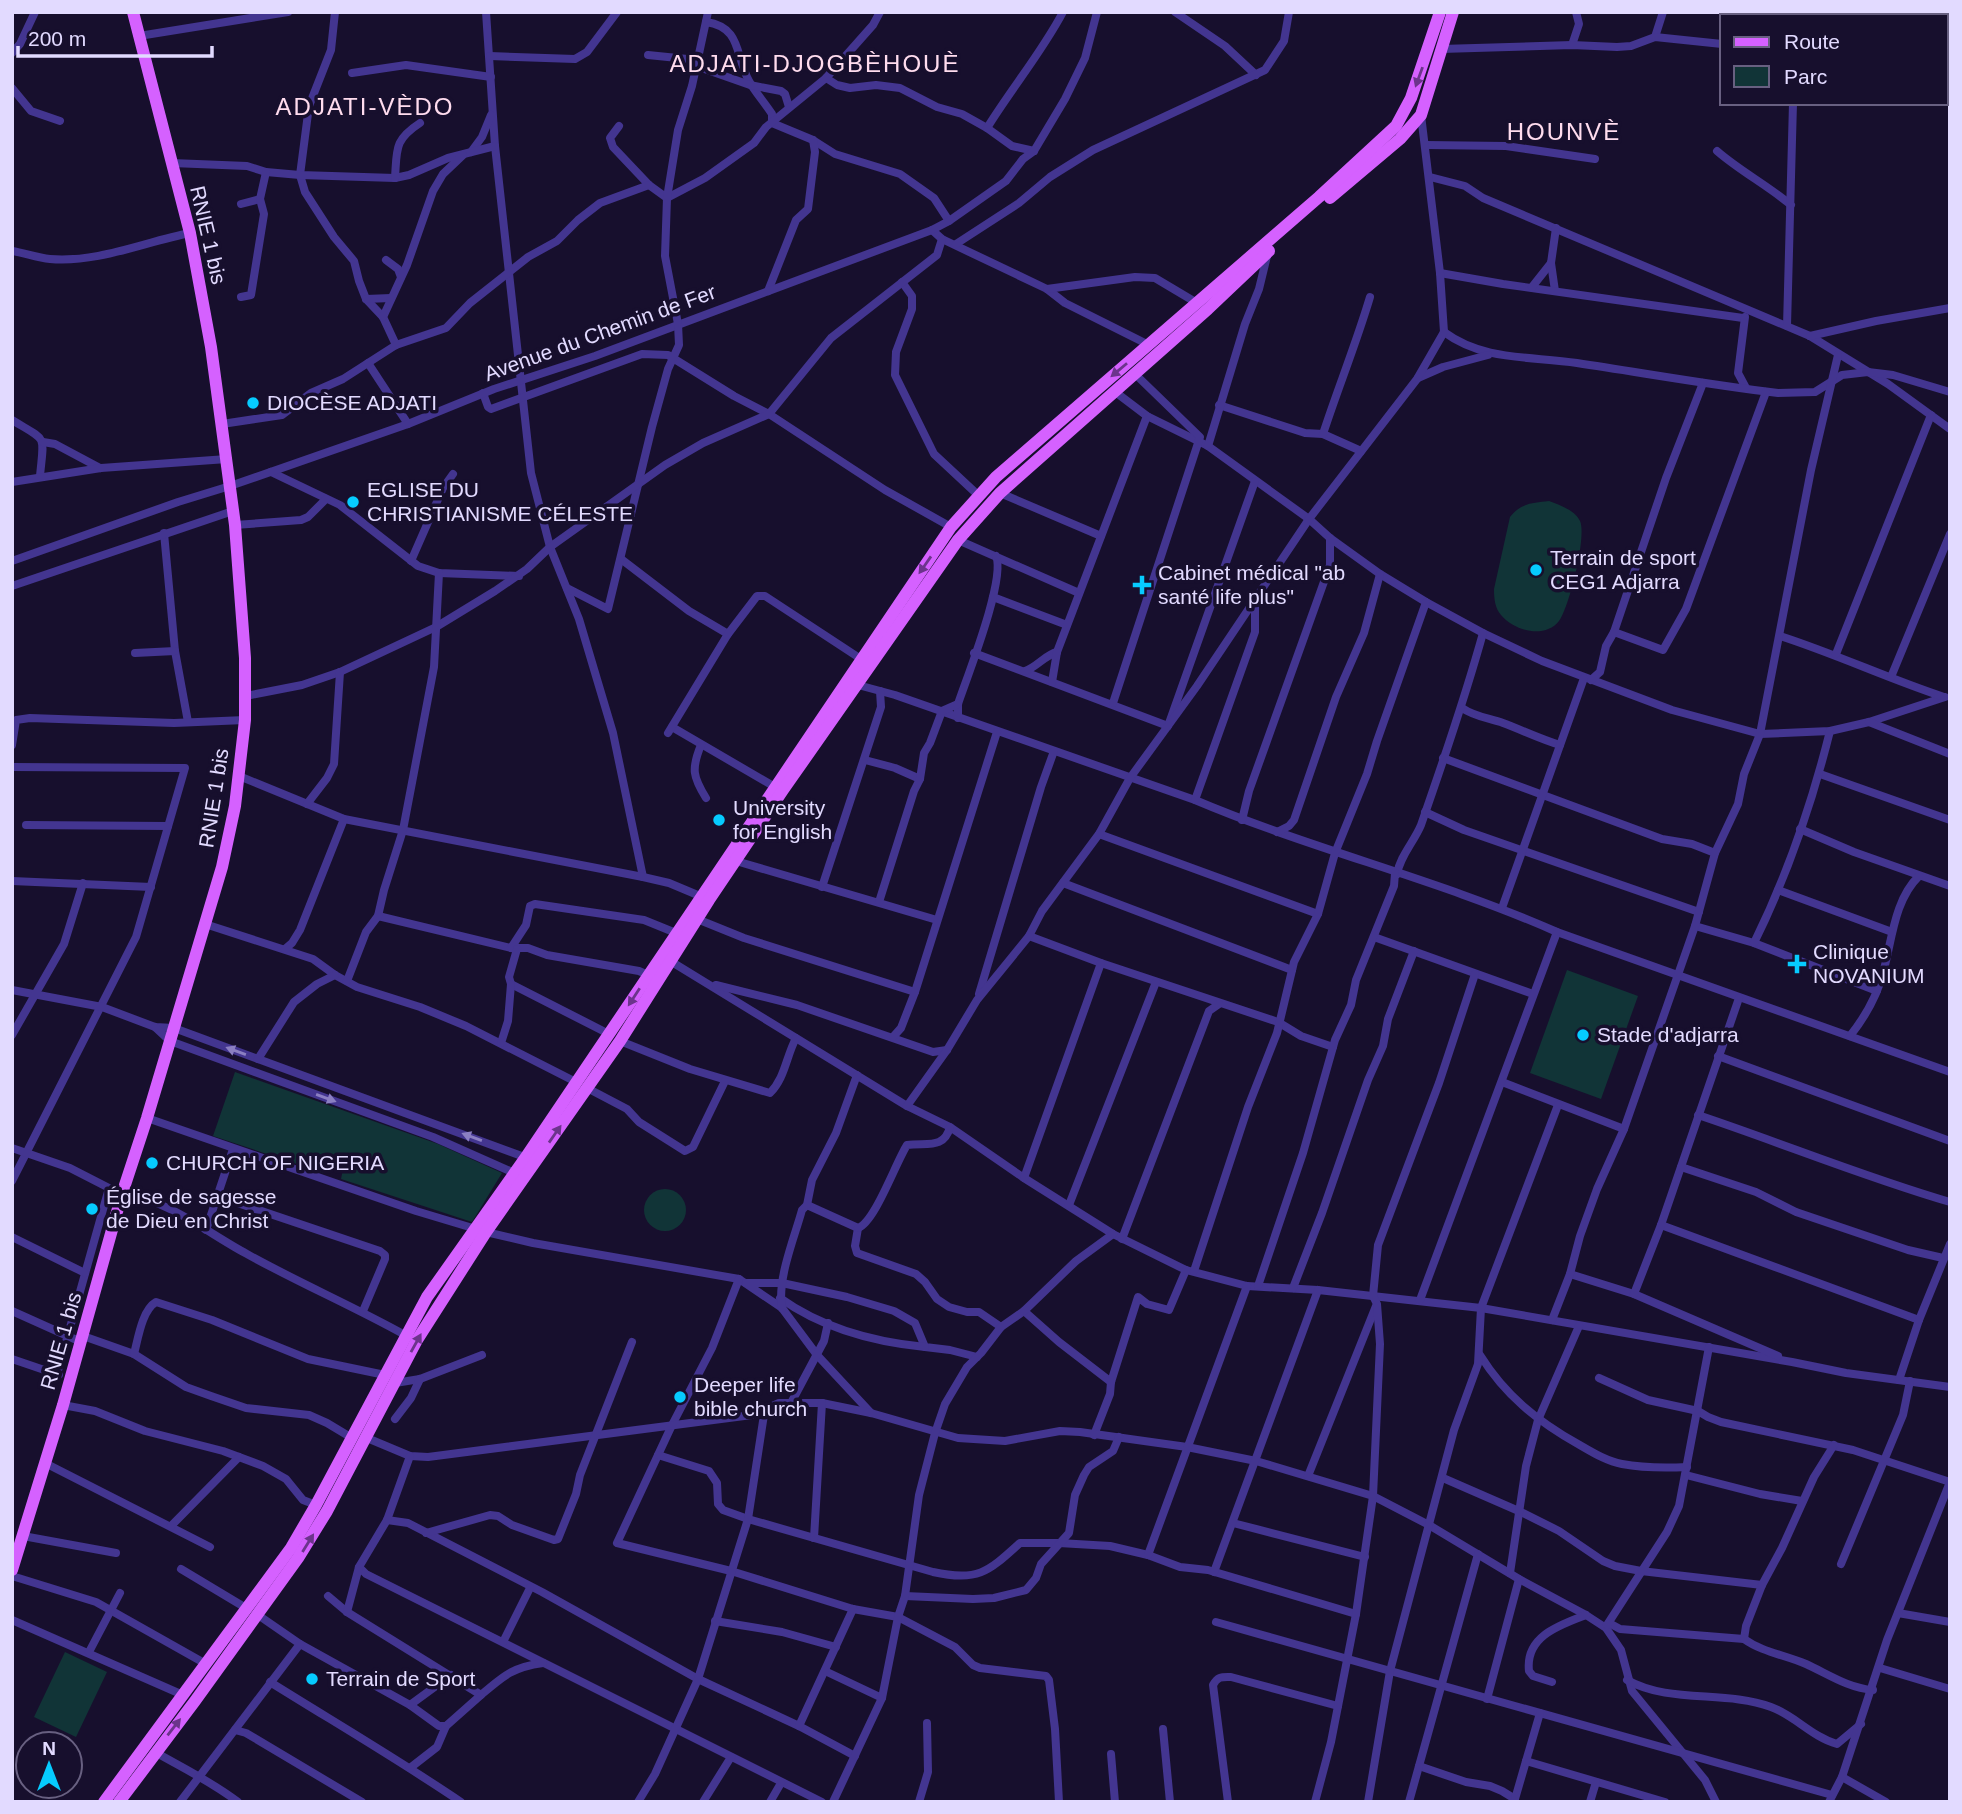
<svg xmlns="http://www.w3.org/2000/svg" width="1962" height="1814" font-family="Helvetica,sans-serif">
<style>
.green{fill:#113437}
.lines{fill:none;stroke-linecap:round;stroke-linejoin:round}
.minor{stroke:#433590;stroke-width:8}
.primary{stroke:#d561ff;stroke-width:12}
.oneway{fill:#6c348c}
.oneway2{fill:#8b7fc2}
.poi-dot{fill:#06cbff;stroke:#170f2d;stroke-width:2.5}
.labels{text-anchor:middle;stroke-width:7;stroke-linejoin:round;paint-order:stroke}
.street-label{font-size:21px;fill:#e2daff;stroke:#170f2d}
.poi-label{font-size:21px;fill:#e2daff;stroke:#170f2d;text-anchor:start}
.quarter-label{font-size:24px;letter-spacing:2px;fill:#ffdcee;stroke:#170f2d}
</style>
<rect width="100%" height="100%" fill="#170f2d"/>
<!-- green -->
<g class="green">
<path d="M1549 501C1559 505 1575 510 1580 521 1587 536 1569 608 1559 621 1545 639 1514 631 1501 615 1495 608 1494 599 1494 589L1510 517C1521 503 1532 503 1549 501Z"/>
<path d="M1567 970 1638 996 1601 1099 1530 1073Z"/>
<path d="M235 1072 438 1144 502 1173 472 1222 341 1179 344 1164 328 1160 324 1173 213 1136Z"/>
<circle cx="665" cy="1210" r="21"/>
<path d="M65 1652 107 1672 76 1737 34 1717Z"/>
</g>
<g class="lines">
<!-- minor -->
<g class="minor">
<path d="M335 12 331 50 309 106 300 175 305 192 334 237 354 261 359 281 366 299 383 317 396 345"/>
<path d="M486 12 495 146 531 473 550 547 579 619 613 733 643 877"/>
<path d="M1175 12 1225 46 1256 75"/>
<path d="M1789 12 1790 16"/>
<path d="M1932 12 1933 16"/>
<path d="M706 22C742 27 735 56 749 81 755 92 765 103 772 114V123L813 140 835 154 900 174 934 198 949 221"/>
<path d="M139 36 288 12"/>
<path d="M1655 37 1663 12"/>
<path d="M1572 45 1579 24 1576 12"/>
<path d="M1441 49 1572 45 1617 47 1631 46 1655 37 1722 44"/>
<path d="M12 53 20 44 35 12"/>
<path d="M648 55 697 60"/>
<path d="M490 56 575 59 587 52 617 12"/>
<path d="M696 66 750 85 781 91 785 94 789 107"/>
<path d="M352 73 406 65 491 77"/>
<path d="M1946 75 1950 81"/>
<path d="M826 78 837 85 850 88 876 85 900 88 937 107 962 114 987 128 1012 146 1034 151"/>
<path d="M12 88 31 111 60 121"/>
<path d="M619 126 610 138 613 147 649 185 667 198 705 178 754 143 766 127 826 78 873 25 880 12"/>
<path d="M987 128C1011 89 1042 52 1063 12"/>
<path d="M1426 145 1506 146 1595 159"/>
<path d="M1717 151C1740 171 1767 185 1791 205"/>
<path d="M471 152 482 137 491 115"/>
<path d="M172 163 247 166 266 172 300 175 395 178 409 175 448 158 495 146"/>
<path d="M1430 177 1465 186 1483 198 1810 336 1888 384 1950 429"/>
<path d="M395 178C397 149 394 140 420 123"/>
<path d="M241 204 260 199"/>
<path d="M932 230 942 239 1047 289 1065 303 1149 345"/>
<path d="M956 244 1019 203 1050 177 1093 150 1265 70 1284 41 1289 12"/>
<path d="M12 251C25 253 37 258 50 259 98 263 144 242 190 233"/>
<path d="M386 260 398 269 401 277"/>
<path d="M1551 263 1555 291"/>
<path d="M1440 273 1503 284 1743 318"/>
<path d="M902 282 912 296V309L896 352 895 375 934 454 978 495"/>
<path d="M1532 287 1551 263 1556 228"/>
<path d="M1047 289 1135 277 1155 278 1197 303"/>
<path d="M768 291 796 220 808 209 815 152 813 140"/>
<path d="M241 297 251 295 264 214 260 199 266 172"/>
<path d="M366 299 391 298"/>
<path d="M383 317 407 265 433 191 443 174 463 155"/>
<path d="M1745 317 1738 373 1746 388"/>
<path d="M1787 326 1793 103"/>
<path d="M1444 332C1483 361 1530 356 1577 363 1644 373 1711 385 1778 393L1815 392 1842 375 1868 372 1893 375 1950 392"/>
<path d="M1810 336 1876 321 1950 308"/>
<path d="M368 363 408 424"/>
<path d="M1418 378 1443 367 1488 355"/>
<path d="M1114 391 1147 416 1208 446 1309 519 1330 538 1380 574 1426 602 1483 633 1542 661 1672 710 1760 734 1830 731 1869 722 1945 697"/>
<path d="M483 393 488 407 491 409 642 354 668 355 734 396 769 414 885 490 951 527"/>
<path d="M1219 405 1305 433 1323 434 1361 451"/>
<path d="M12 420C48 442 44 433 40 476"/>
<path d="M222 424 282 415 311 393 343 379 396 345 446 328 470 303 528 257 557 241 578 220 600 203 649 185"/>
<path d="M1323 434C1338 388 1356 344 1370 297"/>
<path d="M43 442 55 444 100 468"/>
<path d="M1208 446 1245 324 1259 289 1268 252"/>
<path d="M271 472 340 505 418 566 439 573 519 576"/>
<path d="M12 482 101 468 227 459"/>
<path d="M1000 493 1101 536"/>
<path d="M235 525 301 520 308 517 326 499"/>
<path d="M164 533 175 651 188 722"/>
<path d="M958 540 1079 593"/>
<path d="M621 559 689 611 728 634"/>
<path d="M12 561 178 502 230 486 408 424 494 389 595 356 932 230 949 221 1006 181 1023 159 1034 151 1065 99 1085 58 1097 12"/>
<path d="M411 561 443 488 453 474"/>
<path d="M12 586 233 511"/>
<path d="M567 588 608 609 652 427 668 369 679 345 678 324 665 256 667 198 678 130 692 86 708 12"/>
<path d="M993 597 1067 625"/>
<path d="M1614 632 1663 650 1686 609 1766 392"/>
<path d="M1780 636C1836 654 1889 679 1944 697"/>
<path d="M135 653 175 651"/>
<path d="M974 653 1168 726 1255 481"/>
<path d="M1836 654 1931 415"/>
<path d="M1025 671C1037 667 1045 655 1057 652"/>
<path d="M1891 677 1950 534"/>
<path d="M1591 680 1600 672 1606 646 1614 632 1666 478 1703 383"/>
<path d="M1052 682 1057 652 1147 416"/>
<path d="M858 685 895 695 1195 800C1313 850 1440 880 1557 932L1950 1072"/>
<path d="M246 696 302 685 340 672 436 627 495 591 527 569 550 547 665 465 703 443 769 414 831 338 937 255 942 239"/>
<path d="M1113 703 1200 437 1135 374"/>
<path d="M1462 708C1475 717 1489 718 1503 723 1522 730 1540 739 1560 745"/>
<path d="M958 718V704C967 677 1006 579 996 556"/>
<path d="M1869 722 1950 754"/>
<path d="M672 727 775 787"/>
<path d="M668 733 728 634 757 596H765L861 659"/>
<path d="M12 745 16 720 30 718 174 723 245 720"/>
<path d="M701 745C691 769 693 777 706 798"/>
<path d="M1443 758 1662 839 1692 844 1715 853"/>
<path d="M865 760 895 768 920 779"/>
<path d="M12 767 185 768 136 937 12 1181"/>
<path d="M1820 774 1950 820"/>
<path d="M239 776 344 819 643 877 669 883 700 896"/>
<path d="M1195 800 1255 632V599"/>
<path d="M307 804 327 778 334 764 340 672"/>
<path d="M1425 812 1464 830 1699 912"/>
<path d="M1242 820 1249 791 1330 565V538"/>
<path d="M26 825 168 826"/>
<path d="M1800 829 1854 852 1950 886"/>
<path d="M1277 832 1289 826 1294 820 1336 697 1364 633 1380 574"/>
<path d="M1099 834 1318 914"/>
<path d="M736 861 937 920"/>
<path d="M1397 874C1400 856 1414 842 1421 825 1443 762 1465 698 1483 633"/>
<path d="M12 881 151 887"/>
<path d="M1063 883 1292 970"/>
<path d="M822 887 881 707 880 691"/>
<path d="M1778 890 1892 932"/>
<path d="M879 902 914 791 920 779 924 753 930 743 942 711 958 704"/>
<path d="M1502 908 1584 678"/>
<path d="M378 916 511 948H528L547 955 639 971 648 975"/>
<path d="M697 919 744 938 915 992"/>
<path d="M205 924 313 959 335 975 357 987 420 1007 466 1026 576 1082"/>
<path d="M1695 926 1754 943 1877 991"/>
<path d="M1029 936 1101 963 1278 1022 1301 1036 1333 1047"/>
<path d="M1374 937 1533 994"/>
<path d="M1754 943C1787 876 1812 803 1830 731"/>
<path d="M511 948 526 925 530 906 535 904 644 920 676 933"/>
<path d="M285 949 292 943 300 930 344 819"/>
<path d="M517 949 509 977 511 984 609 1034"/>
<path d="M667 959 907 1106 950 1127 1024 1178 1113 1234 1186 1270 1247 1286 1318 1290 1481 1308 1792 1362 1846 1373 1950 1387"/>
<path d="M347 981 366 932 378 916 384 890 403 830 434 667 439 573"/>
<path d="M716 985 797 1005 933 1052 947 1050"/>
<path d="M12 990 102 1007 155 1027 174 1028 530 1159"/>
<path d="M979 994 1041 787 1054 751"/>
<path d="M155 1027 170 1041 433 1137 519 1175"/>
<path d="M12 1035 64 944 83 883"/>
<path d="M1850 1036C1865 1017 1877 996 1883 973 1892 941 1894 900 1919 876"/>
<path d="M893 1037 901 1028 915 992 997 732"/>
<path d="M620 1041 690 1069 770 1093C785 1078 786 1057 796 1038"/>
<path d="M501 1043 508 1021 511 984"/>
<path d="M1718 1056 1950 1141"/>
<path d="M258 1059 294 1002 317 984 335 975"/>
<path d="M1502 1082 1624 1129"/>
<path d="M587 1088 627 1109 639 1122 685 1151 693 1147 725 1081"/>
<path d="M907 1106 947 1050 977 1000 1029 936 1042 911 1099 834 1130 778 1197 686 1309 519 1417 379 1444 332 1440 273 1421 115"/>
<path d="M1698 1115C1782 1143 1864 1177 1950 1202"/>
<path d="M147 1118 416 1211 476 1229"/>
<path d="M12 1148 70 1168 109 1188 57 1374"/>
<path d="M1681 1167 1756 1192 1796 1212 1908 1250 1943 1258"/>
<path d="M1024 1178 1101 963"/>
<path d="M122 1194C166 1198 209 1234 247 1254 299 1283 353 1306 405 1335"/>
<path d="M217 1196 380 1251 385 1255V1259L363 1311"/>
<path d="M807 1205 858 1228 855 1246 857 1253 916 1274 925 1282 937 1299 949 1307 967 1312H979L1001 1327"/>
<path d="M1069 1205 1156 982"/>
<path d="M1661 1225 1919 1320"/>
<path d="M858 1228C875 1222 896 1162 907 1145 926 1142 944 1150 950 1127"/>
<path d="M206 1230 233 1149"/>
<path d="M486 1232 533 1243 739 1279 782 1308 817 1355 871 1413"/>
<path d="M12 1237 85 1273"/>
<path d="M1122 1239 1209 1011 1219 1004"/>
<path d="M1194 1271 1248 1107 1277 1033 1294 962 1318 914 1335 853 1367 774 1377 741 1426 602"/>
<path d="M1570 1274 1634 1294 1778 1356"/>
<path d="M739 1279 712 1348 672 1425 617 1543 731 1571 853 1609 898 1617 955 1647 973 1665 980 1668 1046 1676 1049 1680 1055 1729 1059 1802"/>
<path d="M746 1283H782L847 1297 894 1311 915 1323 925 1347 950 1350 977 1357"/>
<path d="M1258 1286 1303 1153 1335 1040 1351 1005 1356 980 1394 886 1395 873"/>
<path d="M1293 1288 1322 1213 1368 1080 1383 1046 1388 1019 1414 951"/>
<path d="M1634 1294 1661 1225 1739 998"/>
<path d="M780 1298C822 1328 874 1342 925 1347"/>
<path d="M1420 1300 1557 932"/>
<path d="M782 1308C777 1279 794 1239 802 1210L807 1205 812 1180 836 1133 857 1075"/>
<path d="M12 1311 81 1342"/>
<path d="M1024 1311 1059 1342 1111 1382"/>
<path d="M1552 1320 1570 1274 1580 1236 1597 1189 1624 1129 1695 926 1715 853 1738 804 1744 774 1760 734 1811 470 1838 355"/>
<path d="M83 1336 134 1354 186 1387 211 1396 246 1408 309 1415 327 1423 352 1438"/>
<path d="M134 1354C138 1339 142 1310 156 1302L212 1320 308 1359 385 1375"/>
<path d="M1480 1355C1505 1395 1537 1421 1578 1444 1592 1452 1606 1461 1622 1464 1643 1468 1666 1468 1687 1467"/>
<path d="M12 1359 59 1375"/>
<path d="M1599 1378 1648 1400 1698 1411 1708 1417 1721 1422 1853 1450 1950 1482"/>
<path d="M1899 1380 1919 1320 1950 1244"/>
<path d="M395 1383 420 1379 482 1355"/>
<path d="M791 1403 824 1341 828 1323"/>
<path d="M63 1405 95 1411 145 1431 223 1451 263 1466 286 1479 303 1500 316 1505"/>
<path d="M395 1419 411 1398 420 1379"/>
<path d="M1094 1435 1110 1394 1111 1382 1138 1297 1147 1304 1169 1310 1186 1270"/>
<path d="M367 1438 410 1456 428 1457 752 1415 779 1403H822L871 1413 958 1438 1005 1441 1060 1431 1080 1432 1187 1447 1256 1461 1373 1496 1429 1525 1519 1579 1586 1615 1606 1628 1621 1650 1632 1691 1705 1780 1716 1802"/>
<path d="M658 1455 709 1471 717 1483 718 1504 723 1510 748 1519 933 1572C978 1582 988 1572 1020 1543H1059L1110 1546 1148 1555 1180 1567 1208 1570 1356 1614"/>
<path d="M45 1463 210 1547"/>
<path d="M1686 1475 1760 1494 1802 1501"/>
<path d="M1308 1476 1376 1306"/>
<path d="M1443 1478 1521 1512 1559 1531 1603 1561 1615 1566 1641 1571 1762 1585"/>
<path d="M387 1520 408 1523 542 1592 698 1679 799 1726 855 1756"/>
<path d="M1233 1523 1365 1557"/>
<path d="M171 1526 239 1457"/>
<path d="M426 1533 490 1515 498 1516 512 1525 554 1540 558 1539 576 1494 580 1475 632 1342"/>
<path d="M23 1536 116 1553"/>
<path d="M814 1538 822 1403"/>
<path d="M1148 1555 1247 1286"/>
<path d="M1841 1564 1903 1415 1910 1381"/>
<path d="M359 1567 366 1574 822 1802"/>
<path d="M181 1569 246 1608"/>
<path d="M1214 1572 1318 1290"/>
<path d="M1510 1573 1526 1466 1538 1420 1579 1326"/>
<path d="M12 1576 96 1602 206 1664"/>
<path d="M328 1596 347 1612 481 1695C503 1676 513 1667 543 1663"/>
<path d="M905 1596 973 1599 994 1598 1026 1590 1036 1578 1041 1564 1069 1533 1075 1495 1084 1475 1089 1467 1113 1451 1119 1437"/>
<path d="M347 1612 359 1567 387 1520 410 1456"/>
<path d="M1898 1613 1950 1622"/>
<path d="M12 1620 183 1695"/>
<path d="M715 1621 782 1632 836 1647"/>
<path d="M1216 1622 1832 1795"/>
<path d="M1609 1623 1620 1629 1744 1639 1746 1626 1762 1585 1782 1548 1814 1477 1834 1445"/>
<path d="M1607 1625 1667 1532 1679 1506 1709 1347"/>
<path d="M1744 1639C1762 1652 1785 1655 1806 1664 1828 1674 1848 1688 1873 1690"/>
<path d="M503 1642 530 1588"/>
<path d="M300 1644 410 1705 439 1726H446L481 1695"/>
<path d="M89 1652 120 1593"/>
<path d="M1880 1668 1950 1689"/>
<path d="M825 1671 882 1698"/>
<path d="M1627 1680C1670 1704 1725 1690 1771 1707 1794 1715 1812 1737 1837 1744L1861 1724"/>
<path d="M270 1682C334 1722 399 1760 461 1802"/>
<path d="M1552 1682 1533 1676 1529 1671C1525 1636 1560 1625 1586 1615"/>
<path d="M1487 1699 1519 1579"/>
<path d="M410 1705 451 1675"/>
<path d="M799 1726 853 1609"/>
<path d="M1163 1729 1170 1802"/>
<path d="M235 1730 246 1733 362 1802"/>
<path d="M155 1752C183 1768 212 1782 238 1802"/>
<path d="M1111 1754 1115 1802"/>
<path d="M1526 1761 1665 1802"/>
<path d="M1419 1766 1466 1782 1490 1786 1502 1791 1515 1799 1514 1802"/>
<path d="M410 1768 437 1747 446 1726"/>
<path d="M1842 1777 1886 1802"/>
<path d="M1515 1799 1540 1713"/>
<path d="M180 1802 300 1644 258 1615"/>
<path d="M638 1802 655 1774 698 1679 748 1519 765 1408"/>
<path d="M703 1802 731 1757"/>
<path d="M770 1802 781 1783"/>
<path d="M833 1802 882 1698 898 1617 905 1596 919 1495 935 1433 945 1404 967 1367 981 1353 1001 1327 1024 1311 1076 1261 1113 1234"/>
<path d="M919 1802 928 1772 927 1723"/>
<path d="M1228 1802 1213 1685C1218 1676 1222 1677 1231 1677L1338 1706"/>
<path d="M1315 1802 1331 1742 1356 1614 1373 1496 1380 1344 1377 1304 1373 1296 1378 1245 1439 1083 1475 974"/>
<path d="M1368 1802 1390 1671 1454 1430 1478 1364 1481 1308 1558 1105"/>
<path d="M1409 1802 1478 1554"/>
<path d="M1590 1802 1596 1782"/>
<path d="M1829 1802 1842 1777 1887 1640 1950 1482"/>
</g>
<!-- primary -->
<g class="primary">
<path d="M1330 198 1400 139 1421 115 1453 12"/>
<path d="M12 1570 63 1405 122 1194 147 1118 222 867 235 806 245 720V658L235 525 211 347 190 233 133 12"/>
<path d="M104 1802 291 1548 316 1505 427 1297 526 1157 951 527 996 477 1319 197 1396 126 1411 98 1440 12"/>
<path d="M119 1802 195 1701 298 1558 327 1511 417 1340 486 1232 620 1041 709 900 783 790 958 540 1000 493 1208 309 1269 251"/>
</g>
</g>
<!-- one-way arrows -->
<defs><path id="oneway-solid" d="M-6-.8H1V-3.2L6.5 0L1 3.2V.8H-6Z" transform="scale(1.75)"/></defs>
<g class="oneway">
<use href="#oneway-solid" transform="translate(1419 77) rotate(110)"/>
<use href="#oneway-solid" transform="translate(1119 370) rotate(140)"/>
<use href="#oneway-solid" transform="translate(925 565) rotate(125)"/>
<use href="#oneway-solid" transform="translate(634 997) rotate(123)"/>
<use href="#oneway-solid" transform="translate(555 1134) rotate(-55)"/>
<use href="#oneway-solid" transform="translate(416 1343) rotate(-61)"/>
<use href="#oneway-solid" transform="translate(308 1543) rotate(-58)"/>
<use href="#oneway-solid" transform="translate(174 1727) rotate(-52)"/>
</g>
<g class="oneway2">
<use href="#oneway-solid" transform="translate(236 1051) rotate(-160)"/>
<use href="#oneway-solid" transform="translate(326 1098) rotate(20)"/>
<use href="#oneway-solid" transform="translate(472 1137) rotate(-160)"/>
</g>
<!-- markers -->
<g class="poi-dot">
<circle cx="253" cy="403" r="7"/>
<circle cx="353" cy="502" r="7"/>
<circle cx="1536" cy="570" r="7"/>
<path d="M1138.5 574.5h7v7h7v7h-7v7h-7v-7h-7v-7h7z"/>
<circle cx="719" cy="820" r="7"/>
<path d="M1793.5 953.5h7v7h7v7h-7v7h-7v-7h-7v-7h7z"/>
<circle cx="1583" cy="1035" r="7"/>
<circle cx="152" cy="1163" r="7"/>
<circle cx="92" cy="1209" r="7"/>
<circle cx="680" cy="1397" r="7"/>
<circle cx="312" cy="1679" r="7"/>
</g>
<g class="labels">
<!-- street labels -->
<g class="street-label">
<text transform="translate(208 235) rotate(77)" y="7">RNIE 1 bis</text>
<text transform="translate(600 333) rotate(-20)" y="7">Avenue du Chemin de Fer</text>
<text transform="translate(214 798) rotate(-81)" y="7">RNIE 1 bis</text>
<text transform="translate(61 1341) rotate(-74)" y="7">RNIE 1 bis</text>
</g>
<!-- poi labels -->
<g class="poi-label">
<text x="267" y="410">DIOCÈSE ADJATI</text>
<text x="367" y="497">EGLISE DU<tspan x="367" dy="24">CHRISTIANISME CÉLESTE</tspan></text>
<text x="1550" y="565">Terrain de sport<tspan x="1550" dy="24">CEG1 Adjarra</tspan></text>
<text x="1158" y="580">Cabinet médical "ab<tspan x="1158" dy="24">santé life plus"</tspan></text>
<text x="733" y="815">University<tspan x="733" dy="24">for English</tspan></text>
<text x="1813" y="959">Clinique<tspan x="1813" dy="24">NOVANIUM</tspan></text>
<text x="1597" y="1042">Stade d'adjarra</text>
<text x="166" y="1170">CHURCH OF NIGERIA</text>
<text x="106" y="1204">Église de sagesse<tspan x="106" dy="24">de Dieu en Christ</tspan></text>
<text x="694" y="1392">Deeper life<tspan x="694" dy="24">bible church</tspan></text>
<text x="326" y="1686">Terrain de Sport</text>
</g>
<!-- quarter labels -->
<g class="quarter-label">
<text x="815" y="72">ADJATI-DJOGBÈHOUÈ</text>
<text x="365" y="115">ADJATI-VÈDO</text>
<text x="1564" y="140">HOUNVÈ</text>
</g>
</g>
<!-- border -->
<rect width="1962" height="1814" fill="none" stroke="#e2daff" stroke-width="28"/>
<!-- legend -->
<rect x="1720" y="14" width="228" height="91" fill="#170f2d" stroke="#686081" stroke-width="2"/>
<rect x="1734" y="37" width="35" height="10" fill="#d561ff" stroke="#686081" stroke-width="2"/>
<text x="1784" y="49" font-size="21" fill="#e2daff">Route</text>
<rect x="1734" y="66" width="35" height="21" fill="#113437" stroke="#686081" stroke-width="2"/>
<text x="1784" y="84" font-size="21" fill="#e2daff">Parc</text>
<!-- north arrow -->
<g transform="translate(49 1765)"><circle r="33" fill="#170f2d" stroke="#686081" stroke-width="2"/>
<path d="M0-5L12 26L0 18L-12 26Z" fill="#06cbff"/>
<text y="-10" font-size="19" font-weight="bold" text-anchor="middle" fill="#e2daff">N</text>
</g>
<!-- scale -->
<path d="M18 46v10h194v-10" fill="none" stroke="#e2daff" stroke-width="3.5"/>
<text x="28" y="46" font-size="21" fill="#e2daff" stroke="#170f2d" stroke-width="5" paint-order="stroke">200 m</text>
</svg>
